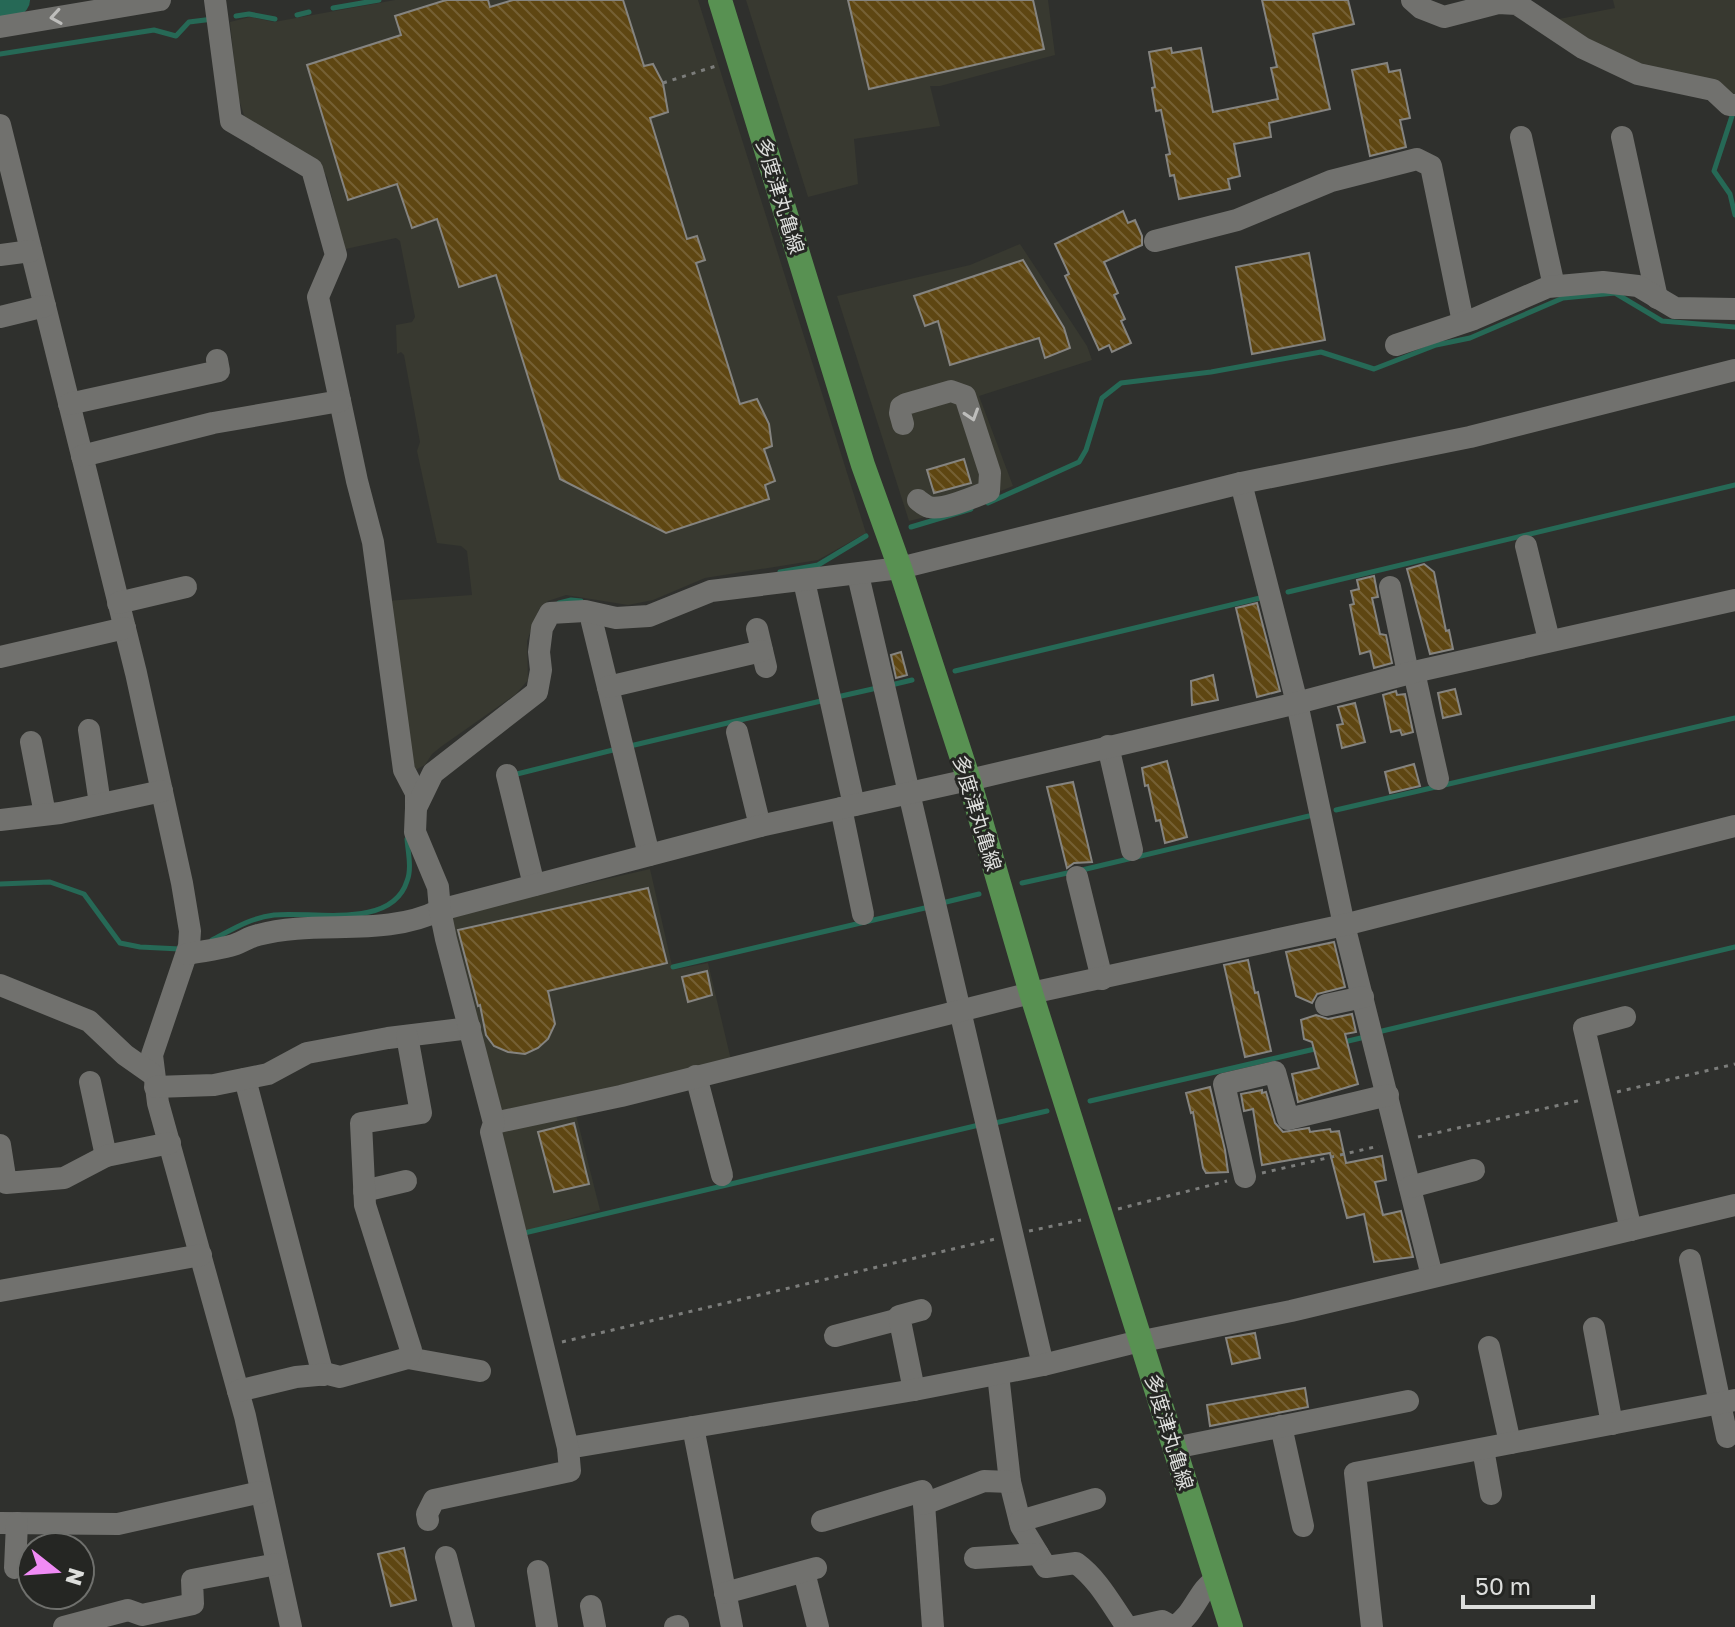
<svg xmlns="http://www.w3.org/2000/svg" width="1735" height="1627" font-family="'Golos Text','Noto Sans JP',sans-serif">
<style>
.built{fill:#383930}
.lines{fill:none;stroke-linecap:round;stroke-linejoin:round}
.stream{stroke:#266956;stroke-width:5}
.river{stroke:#266956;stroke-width:32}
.building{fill:url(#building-back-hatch);stroke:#858480;stroke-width:2}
.path{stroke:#7c7d7b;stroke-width:3;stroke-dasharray:4 6;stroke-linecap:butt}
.minor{stroke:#71716e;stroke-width:22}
.major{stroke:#589152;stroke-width:24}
.oneway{stroke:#bdbdbb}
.labels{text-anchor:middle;stroke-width:6;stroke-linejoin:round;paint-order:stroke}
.street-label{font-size:20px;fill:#dddedc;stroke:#252623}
</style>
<defs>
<pattern id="building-back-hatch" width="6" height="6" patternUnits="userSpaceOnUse" patternTransform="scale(2)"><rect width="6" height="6" fill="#5e4612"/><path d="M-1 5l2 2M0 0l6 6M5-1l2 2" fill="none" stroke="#756034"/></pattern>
</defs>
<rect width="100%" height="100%" fill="#2f302d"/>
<!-- built -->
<g class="built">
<path d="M395 0H698L866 533 818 560 705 578 653 600 628 605 566 595 548 601 539 609 527 641 528 680 516 694 442 746 432 754 425 765 415 770 385 601 472 595 467 551 461 546 437 543 417 451 420 442 404 355 401 352 397 354 396 325 412 322 415 317 400 241 396 238 341 250 342 240 327 177 318 165 245 118 238 97 230 22 250 17 274 22Z"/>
<path d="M746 0H1048L1055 55 940 86H930L940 126 854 139 858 184 808 197Z"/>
<path d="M1613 0H1735V102L1647 72 1556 23 1559 19 1615 8Z"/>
<path d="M1020 244 1087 346 1092 360 979 396 1013 486 954 510 909 521 837 296 970 265Z"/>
<path d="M650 869 673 970 708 963 731 1060 503 1115 493 1109 451 919 455 914Z"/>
<path d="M576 1115 600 1210 519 1233 496 1133Z"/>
</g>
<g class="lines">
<!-- stream -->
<g class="stream">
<path d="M333 8 379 0"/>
<path d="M297 15 309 12"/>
<path d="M236 16 249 14 275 19"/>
<path d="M0 54 154 30 176 36 189 22 213 19"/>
<path d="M1733 113 1714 171 1730 194 1735 215"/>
<path d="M988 503 1079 462 1086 450 1102 398 1121 383 1211 372 1321 352 1374 369 1436 345 1470 338 1563 298 1615 293 1662 321 1735 327"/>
<path d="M911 527 971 509"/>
<path d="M780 572 818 565 866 536"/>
<path d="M1288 592 1735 485"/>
<path d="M559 603 571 600 581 601"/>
<path d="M955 671 1260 598"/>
<path d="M891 685 912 680"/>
<path d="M837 697 877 688"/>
<path d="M630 746 821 701"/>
<path d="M517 774 617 749"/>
<path d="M1336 810 1735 718"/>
<path d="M1082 870 1309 816"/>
<path d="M1022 883 1072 872"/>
<path d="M0 884 50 882 84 894 120 943 140 947 180 949"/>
<path d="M942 903 979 894"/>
<path d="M212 940C233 929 250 918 274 915 312 911 392 930 407 881 412 869 408 852 407 839"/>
<path d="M673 967 929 907"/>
<path d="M1378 1032 1735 947"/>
<path d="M1344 1042 1365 1037"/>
<path d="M1090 1101 1319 1048"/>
<path d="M995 1123 1047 1111"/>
<path d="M520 1234 979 1125"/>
</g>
<!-- river -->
<path class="river" d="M0 2 14 0"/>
</g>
<!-- building -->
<g class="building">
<path d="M446 0H488L490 7 513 0H623L644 66 653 64 663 83 668 112 650 118 687 239 697 236 705 260 696 263 740 404 757 399 769 424 772 446 764 449 775 481 765 485 769 499 666 533 560 479 496 275 459 287 437 219 412 228 397 184 348 200 307 65 401 35 395 16Z"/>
<path d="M848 0H1033L1044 49 869 89Z"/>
<path d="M1262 0H1348L1354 24 1313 34 1330 109 1269 123 1271 137 1234 144 1240 176 1228 179 1230 189 1179 199 1174 175 1170 176 1166 155 1170 154 1161 110 1156 111 1152 88 1155 87 1149 52 1171 48 1172 53 1201 48 1213 112 1278 99 1271 68 1277 67Z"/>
<path d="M1387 63 1389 72 1400 70 1410 118 1400 120 1406 147 1370 156 1352 70Z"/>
<path d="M1123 211 1128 223 1135 220 1142 236V245L1104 262 1118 293 1114 295 1125 319 1121 321 1131 343 1112 352 1109 345 1099 350 1065 276 1069 274 1055 244Z"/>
<path d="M1309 253 1325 340 1252 354 1236 267Z"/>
<path d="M1023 260 1064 328 1070 348 1045 358 1039 338 950 365 938 321 925 326 914 296Z"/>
<path d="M964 459 971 483 934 493 927 470Z"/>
<path d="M1424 564 1434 572 1446 631 1449 630 1453 649 1430 654 1407 569Z"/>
<path d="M1374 576 1378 597 1372 598 1380 634 1386 635 1392 663 1374 668 1370 651 1360 654 1350 605 1354 604 1351 591 1359 589 1357 580Z"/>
<path d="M1257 603 1280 691 1257 697 1236 608Z"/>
<path d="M901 652 907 675 896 678 891 655Z"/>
<path d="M1213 675 1218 700 1192 705 1191 681Z"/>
<path d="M1455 689 1461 714 1443 718 1438 693Z"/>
<path d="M1396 691 1397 695 1405 694 1413 732 1402 735 1400 730 1391 732 1383 695Z"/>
<path d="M1355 703 1365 742 1342 748 1337 725 1343 724 1338 707Z"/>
<path d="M1167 761 1187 837 1165 843 1160 820 1156 821 1148 785 1145 786 1142 768Z"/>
<path d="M1414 764 1420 786 1390 793 1385 772Z"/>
<path d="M1073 782 1092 862 1074 863 1067 868 1047 787Z"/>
<path d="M648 888 667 963 548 991 555 1024 548 1039 538 1048 525 1054 508 1052 494 1046 486 1035 480 1005 478 1006 458 930Z"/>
<path d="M1334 942 1345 987 1317 994 1312 1003 1296 996 1286 952Z"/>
<path d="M1248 960 1255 993 1258 992 1271 1051 1245 1057 1224 965Z"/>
<path d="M707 971 712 995 688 1002 682 977Z"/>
<path d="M1352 1014 1356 1032 1345 1034 1358 1084 1298 1102 1292 1074 1319 1068 1312 1042 1304 1039 1301 1020 1316 1015 1328 1019Z"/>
<path d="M1210 1087 1225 1150 1228 1172 1206 1173 1203 1168 1193 1112 1191 1113 1186 1093Z"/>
<path d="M1262 1090V1093L1266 1092 1275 1123 1283 1132 1309 1128 1310 1132 1330 1129 1331 1132 1339 1131 1346 1163 1382 1156 1386 1180 1375 1182 1383 1215 1401 1211 1413 1257 1374 1262 1364 1214 1347 1218 1330 1153 1262 1165 1253 1109 1244 1111 1241 1094Z"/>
<path d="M574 1123 589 1184 554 1192 538 1132Z"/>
<path d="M1255 1333 1260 1358 1232 1364 1226 1338Z"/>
<path d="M1305 1388 1308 1407 1210 1426 1207 1405Z"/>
<path d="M404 1548 416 1600 391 1606 378 1554Z"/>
</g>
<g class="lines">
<!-- path -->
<g class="path">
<path d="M663 83 719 65"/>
<path d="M1617 1092 1735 1064"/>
<path d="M1418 1137 1582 1100"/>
<path d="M1262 1173 1379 1146"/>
<path d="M1118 1209 1227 1181"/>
<path d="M1029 1231 1081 1220"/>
<path d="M562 1342 995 1239"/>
</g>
<!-- minor -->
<g class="minor">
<path d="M215 0 231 121 312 169 336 255 318 297 357 481 373 542 404 770 416 793V808"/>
<path d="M1412 0 1421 8 1444 17 1498 3 1517 4 1583 48 1638 74 1713 90 1729 105H1735"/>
<path d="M0 27 160 0"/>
<path d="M0 125 136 673 182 883 190 931 189 946 152 1055 158 1103 245 1416 291 1627"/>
<path d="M1521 137 1554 286"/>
<path d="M1622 137 1657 298"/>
<path d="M1155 241 1237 220 1331 181 1417 159 1431 166 1463 322"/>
<path d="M0 255 31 251"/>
<path d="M0 317 45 306"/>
<path d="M1396 345 1474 319 1548 287 1603 282 1638 286 1675 308 1735 309"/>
<path d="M69 404 219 371 217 360"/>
<path d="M903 424 900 413 901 407 906 404 951 391 965 396 990 473 989 491C976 496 943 511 929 507 927 507 919 501 918 500"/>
<path d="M82 456 213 423 340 401"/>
<path d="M1241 483 1297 703 1344 925 1432 1276"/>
<path d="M1526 546 1549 640"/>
<path d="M858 575 1043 1365"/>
<path d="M804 581 854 805"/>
<path d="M1390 587 1408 673"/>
<path d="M118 603 186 587"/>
<path d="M592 622 649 855"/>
<path d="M757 629 766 667"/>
<path d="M0 657 125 628"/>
<path d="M1414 672 1438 779"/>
<path d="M608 687 762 651"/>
<path d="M89 730 100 804"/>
<path d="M737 732 760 826"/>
<path d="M31 742 45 814"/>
<path d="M1108 746 1132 850"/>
<path d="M507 775 534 885"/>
<path d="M841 808 863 914"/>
<path d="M0 820 60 813 162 791"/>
<path d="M1077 877 1102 979"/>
<path d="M187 954C201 951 216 950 230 946 240 944 248 937 258 935 317 919 384 938 440 910L760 826 982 777 1297 703 1414 672 1735 600"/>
<path d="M0 985 89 1021 125 1055 152 1074"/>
<path d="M1326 1005 1363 997"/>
<path d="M1625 1017 1584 1028 1631 1230"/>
<path d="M696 1076 722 1175"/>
<path d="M245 1079 323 1375"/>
<path d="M90 1082 106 1156"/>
<path d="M155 1087 214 1085 268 1074 307 1053 388 1038 470 1028"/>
<path d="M494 1123 621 1096 1031 993 1344 925 1735 826"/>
<path d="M0 1145 6 1183 64 1178 106 1156 170 1143"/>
<path d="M1245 1177 1224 1084 1275 1072 1288 1119 1388 1095"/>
<path d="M1410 1187 1474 1170"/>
<path d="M364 1191 406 1181"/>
<path d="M1690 1260 1727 1437"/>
<path d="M0 1291 201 1255"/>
<path d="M1594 1328 1612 1424"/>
<path d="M835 1336 900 1319"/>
<path d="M1489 1347 1510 1443"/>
<path d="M408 1358 480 1371"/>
<path d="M998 1374 1010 1482 1021 1526 1046 1567 1076 1563C1098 1579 1111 1604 1127 1627"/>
<path d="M914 1390 899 1316 921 1310"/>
<path d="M238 1391 296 1377 328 1374 340 1377 408 1358 411 1350 365 1205 361 1123 421 1113 407 1036"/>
<path d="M1281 1426 1303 1526"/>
<path d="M693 1427 732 1627"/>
<path d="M568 1448 914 1390 1043 1365 1128 1344 1291 1311 1735 1205"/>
<path d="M1174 1448 1408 1401"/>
<path d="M1483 1449 1491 1494"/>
<path d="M924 1504 933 1627"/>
<path d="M428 1520 427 1514 434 1500 570 1471 568 1448 491 1132 494 1123 446 939 440 910 438 887 415 832 416 808 433 773 537 692 541 670 539 652 542 628 550 613 585 611 616 618 649 616 711 591 900 568 1241 483 1470 437 1735 370"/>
<path d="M822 1521 922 1491 924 1504 984 1481 1010 1482"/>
<path d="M1020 1521 1095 1499"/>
<path d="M0 1523 118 1524 261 1492"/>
<path d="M446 1557 464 1627"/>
<path d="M975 1558 1038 1554"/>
<path d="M15 1568 17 1523"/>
<path d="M538 1571 547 1627"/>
<path d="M804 1572 818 1627"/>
<path d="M725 1593 816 1568"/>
<path d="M591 1606 595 1627"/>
<path d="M64 1627 128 1610 142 1615 193 1604 192 1580 277 1564"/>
<path d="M675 1627 678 1626"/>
<path d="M1135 1627 1162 1621 1173 1627"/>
<path d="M1174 1627C1196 1613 1198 1589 1216 1580"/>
<path d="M1372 1627 1355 1473 1735 1400"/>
</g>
<!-- major -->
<path class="major" d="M720 0 863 465 900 568 969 780 1031 993 1231 1627"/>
</g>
<!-- one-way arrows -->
<defs><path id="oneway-chevron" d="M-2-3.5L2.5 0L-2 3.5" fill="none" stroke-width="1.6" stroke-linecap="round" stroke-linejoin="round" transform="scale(2)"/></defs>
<g class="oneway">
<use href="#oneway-chevron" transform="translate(56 17) rotate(171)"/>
<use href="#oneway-chevron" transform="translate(972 415) rotate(72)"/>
</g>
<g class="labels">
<!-- street labels -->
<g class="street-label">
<text transform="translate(780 196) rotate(73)" y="7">多度津丸亀線</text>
<text transform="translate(977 813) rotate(73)" y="7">多度津丸亀線</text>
<text transform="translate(1169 1432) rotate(73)" y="7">多度津丸亀線</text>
</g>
</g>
<!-- north arrow -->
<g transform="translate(56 1571) rotate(107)"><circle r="38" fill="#252623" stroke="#6f706d" stroke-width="2"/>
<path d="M0-6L14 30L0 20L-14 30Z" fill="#f08bf5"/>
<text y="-12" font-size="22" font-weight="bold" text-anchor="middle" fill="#dddedc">N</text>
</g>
<!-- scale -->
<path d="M1463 1595v12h130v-12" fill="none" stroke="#dddedc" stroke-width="4"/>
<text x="1475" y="1595" font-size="24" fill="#dddedc" stroke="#252623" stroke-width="6" paint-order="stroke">50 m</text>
</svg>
